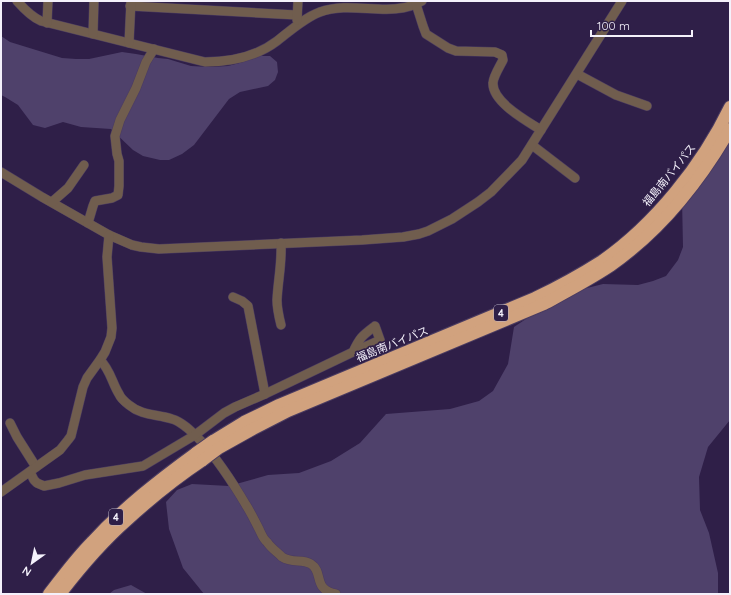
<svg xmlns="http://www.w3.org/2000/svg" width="731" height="595" font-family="Quicksand,'Noto Sans JP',sans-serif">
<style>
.green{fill:#4f416b}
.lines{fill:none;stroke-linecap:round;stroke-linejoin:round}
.minor-casing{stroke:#4b3c61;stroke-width:10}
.highway-casing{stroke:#4b3c61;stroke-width:14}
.minor{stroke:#705d4e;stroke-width:9}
.highway{stroke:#d1a27e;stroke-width:12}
.highway-bridge-casing{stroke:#4b3c61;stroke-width:14;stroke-linecap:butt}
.highway-bridge{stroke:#d1a27e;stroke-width:12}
.labels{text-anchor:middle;stroke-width:3.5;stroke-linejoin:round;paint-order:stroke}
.shield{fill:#2f1f48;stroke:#b9b2c5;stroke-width:1}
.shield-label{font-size:10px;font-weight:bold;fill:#f4f1fb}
.street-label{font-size:11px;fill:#f4f1fb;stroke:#2f1f48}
</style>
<rect width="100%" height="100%" fill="#2f1f48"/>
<!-- green -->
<g class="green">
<path d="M1 36 10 42 62 58 76 59H89L122 52 136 54 158 58 168 59 191 66 209 67 228 66 243 62 259 56H270L277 62 278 72 275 80 268 86 240 92 229 99 194 145 182 154 169 160H160L143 156 133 150 111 129 81 127 63 122 45 128 33 125 18 105 5 97 1 95Z"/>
<path d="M730 137V420L708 447 699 477 700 510 709 533 718 573V594H204L183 568 169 529 166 502 177 490 192 484 229 486 268 475 299 473 331 461 360 443 386 414 450 409 479 401 493 391 508 364 514 327 563 294 603 284 638 285 653 281 666 276 678 260 683 247 682 199Z"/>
<path d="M131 585 147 594H109L114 590Z"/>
</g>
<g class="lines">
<defs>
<g id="minor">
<path d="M17 1C24 9 32 17 41 21L205 62C230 62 256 57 277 41 290 31 304 18 320 12 353 0 392 19 422 1"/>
<path d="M416 4 423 26 426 34 448 48 456 51 495 52 502 55 503 60C500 66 493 77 493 83 492 102 527 121 541 130"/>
<path d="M130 6 297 15"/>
<path d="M297 20 298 1"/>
<path d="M47 23 48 1"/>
<path d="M93 34 94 1"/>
<path d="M129 43 131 1"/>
<path d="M577 74 616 95 647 106"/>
<path d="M532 145 575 178"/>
<path d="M1 172 42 197 109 235 132 245 141 247 159 249 362 240 403 237 419 234 428 231 452 219 478 202 491 192 522 160 622 1"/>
<path d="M52 202 68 188 84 165"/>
<path d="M88 223 93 206 95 201 112 198 118 195 119 186V161L117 154 115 136 120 120 136 88 146 62 154 49"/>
<path d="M233 297 242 301 248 306 265 394"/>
<path d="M281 325C279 317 277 309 277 300 278 280 282 264 281 243"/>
<path d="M100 360C110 369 112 383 119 394 121 399 125 402 129 405 142 416 157 414 172 419 183 422 193 433 201 441 218 460 233 483 246 505 251 513 255 521 259 529 261 533 263 539 267 542 271 548 277 552 282 557 293 564 302 558 311 564 324 572 312 589 336 594"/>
<path d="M10 423 17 437 36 467"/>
<path d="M30 472 34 480 37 483 44 486 59 483 85 475 143 466 195 435 224 413 235 407 265 394 353 352 380 340 375 326C362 336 360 337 353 352"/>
<path d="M1 492 60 450 68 440 71 436 83 387 87 378 100 360 105 352 111 337 112 328 107 257 109 235"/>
</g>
<g id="highway">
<path d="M213 441 244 422 279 405 535 298C558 287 580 275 602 261 655 224 702 165 730 107"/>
<path d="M219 448 253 429 288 411 544 304C566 292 589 280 610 266 660 231 700 181 730 129"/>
<path d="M49 594C63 576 76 558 92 542 123 508 159 480 196 453"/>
<path d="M60 594C80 568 101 543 126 521 150 499 176 478 203 460"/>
</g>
</defs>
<!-- minor casing -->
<use href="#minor" class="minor-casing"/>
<!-- highway casing -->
<use href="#highway" class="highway-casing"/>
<!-- minor -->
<use href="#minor" class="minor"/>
<!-- highway -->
<use href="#highway" class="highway"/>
<defs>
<g id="highway-bridge">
<path d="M196 453 213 441"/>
<path d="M203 460 219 448"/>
</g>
</defs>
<!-- highway-bridge casing -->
<use href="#highway-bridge" class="highway-bridge-casing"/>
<!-- highway-bridge -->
<use href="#highway-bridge" class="highway-bridge"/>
</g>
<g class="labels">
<!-- shield labels -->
<g class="shield">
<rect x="494" y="305" width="14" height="16" rx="3"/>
<rect x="109" y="509" width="14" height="16" rx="3"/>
</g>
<g class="shield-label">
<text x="501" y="317">4</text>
<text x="116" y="521">4</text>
</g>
<!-- street labels -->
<g class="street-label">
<text transform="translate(669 175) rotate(-51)" y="4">福島南バイパス</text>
<text transform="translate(392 344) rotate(-22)" y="4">福島南バイパス</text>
</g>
</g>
<!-- border -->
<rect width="731" height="595" fill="none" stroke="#f4f1fb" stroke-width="4"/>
<!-- north arrow -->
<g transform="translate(32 563) rotate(213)" stroke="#2f1f48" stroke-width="3" paint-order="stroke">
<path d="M0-3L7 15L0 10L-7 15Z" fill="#f4f1fb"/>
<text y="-6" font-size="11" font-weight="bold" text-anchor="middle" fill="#f4f1fb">N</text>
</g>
<!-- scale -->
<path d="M591 30v6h101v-6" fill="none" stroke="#f4f1fb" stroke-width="2"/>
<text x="597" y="30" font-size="12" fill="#f4f1fb" stroke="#2f1f48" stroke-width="3" paint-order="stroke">100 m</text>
</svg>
